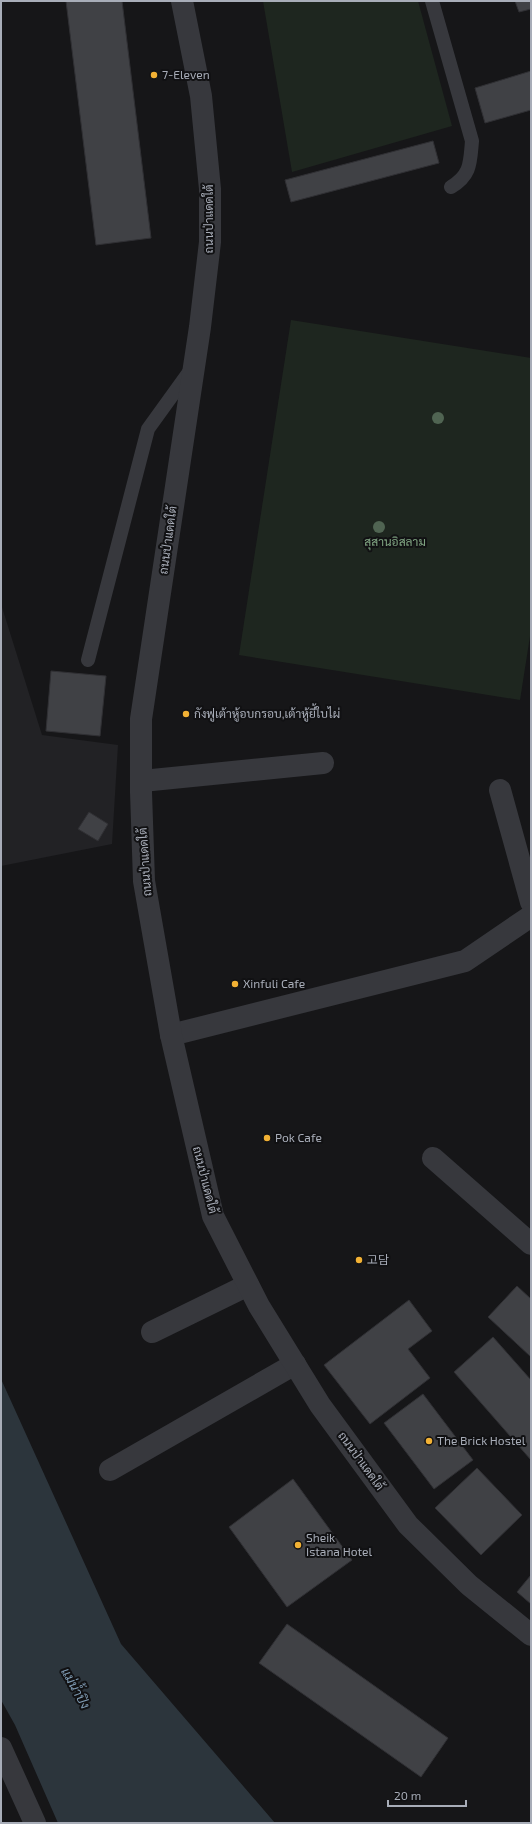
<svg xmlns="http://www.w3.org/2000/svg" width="532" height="1824" font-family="'Exo 2','Noto Sans KR',Sarabun,sans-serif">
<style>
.built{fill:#222225}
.green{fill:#1e261f}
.water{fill:#2c353c}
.building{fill:#404145;stroke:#303034}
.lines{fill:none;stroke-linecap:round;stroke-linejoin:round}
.service{stroke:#37383d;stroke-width:14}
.minor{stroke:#37383d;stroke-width:22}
.tertiary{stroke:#37383d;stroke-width:22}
.tree{fill:#506452}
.poi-dot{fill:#f2b134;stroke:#111113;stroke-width:1.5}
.labels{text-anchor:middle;stroke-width:4;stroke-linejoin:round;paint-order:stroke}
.poi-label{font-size:12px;fill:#a8adb8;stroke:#111113;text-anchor:start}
.street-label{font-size:12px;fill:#a8adb8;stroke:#111113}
.park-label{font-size:12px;fill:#7fa381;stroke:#111113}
.water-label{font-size:13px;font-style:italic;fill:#7f9bb3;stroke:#111113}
</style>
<rect width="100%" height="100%" fill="#161618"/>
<!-- built -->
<path class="built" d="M1 604 42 735 118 745 112 844 1 866Z"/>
<!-- green -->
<g class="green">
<path d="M263 1H418L452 126 292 172Z"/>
<path d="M291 320 531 358V630L520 700 239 655Z"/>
</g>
<!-- water -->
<path class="water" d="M1 1379 121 1644 275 1823H58L15 1725 1 1700Z"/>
<!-- building -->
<g class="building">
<path d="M66 1H122L151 238 96 245Z"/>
<path d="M515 1H531V9L519 12Z"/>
<path d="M531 71V110L485 123 475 88Z"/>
<path d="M433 141 439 163 291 202 285 180Z"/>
<path d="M51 671 106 676 100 736 46 731Z"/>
<path d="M89 812 108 824 98 841 78 829Z"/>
<path d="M517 1286 531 1299V1357L488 1317Z"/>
<path d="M409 1300 432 1331 408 1349 430 1378 370 1424 324 1365Z"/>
<path d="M493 1337 531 1380V1460L454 1372Z"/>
<path d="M423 1394 473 1460 434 1489 384 1423Z"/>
<path d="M477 1468 522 1515 481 1555 435 1508Z"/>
<path d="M293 1479 352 1560 287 1607 229 1527Z"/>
<path d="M531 1575V1604L517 1592Z"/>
<path d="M287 1624 448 1738 421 1777 259 1663Z"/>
</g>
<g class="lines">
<!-- service -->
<g class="service">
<path d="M432 1 472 141C470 163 471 175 451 187"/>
<path d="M88 660 148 429 192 368"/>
</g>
<!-- minor -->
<g class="minor">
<path d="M142 781 323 763"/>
<path d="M500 790 531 902"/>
<path d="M171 1035 465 961 531 916"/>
<path d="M433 1158 531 1244"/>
<path d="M152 1332 248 1285"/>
<path d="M110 1470 295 1364"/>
<path d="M1 1748 35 1823"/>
</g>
<!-- tertiary -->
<path class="tertiary" d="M182 1 201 96 210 189V242L200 327 141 719V792L144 881 171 1035 213 1216 259 1306 320 1405 408 1525 469 1585 531 1635"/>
</g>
<!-- trees -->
<g class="tree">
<circle cx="438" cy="418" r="6"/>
<circle cx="379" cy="527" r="6"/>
</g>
<!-- markers -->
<g class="poi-dot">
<circle cx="154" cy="75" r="4"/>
<circle cx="186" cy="714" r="4"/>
<circle cx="235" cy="984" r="4"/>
<circle cx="267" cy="1138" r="4"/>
<circle cx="359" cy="1260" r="4"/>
<circle cx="429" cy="1441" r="4"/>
<circle cx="298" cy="1545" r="4"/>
</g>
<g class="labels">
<!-- poi labels -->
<g class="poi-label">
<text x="162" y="79">7-Eleven</text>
<text x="194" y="718">กังฟูเต้าหู้อบกรอบ,เต้าหู้ยี้ใบไผ่</text>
<text x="243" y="988">Xinfuli Cafe</text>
<text x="275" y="1142">Pok Cafe</text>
<text x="367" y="1264">고담</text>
<text x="437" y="1445">The Brick Hostel</text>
<text x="306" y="1542">Sheik<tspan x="306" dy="14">Istana Hotel</tspan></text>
</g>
<!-- street labels -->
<g class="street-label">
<text transform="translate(209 219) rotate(-90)" y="4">ถนนป่าแดดใต้</text>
<text transform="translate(168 540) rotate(-82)" y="4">ถนนป่าแดดใต้</text>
<text transform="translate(145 862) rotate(-94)" y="4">ถนนป่าแดดใต้</text>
<text transform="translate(205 1180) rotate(76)" y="4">ถนนป่าแดดใต้</text>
<text transform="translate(361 1461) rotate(54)" y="4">ถนนป่าแดดใต้</text>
</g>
<!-- park labels -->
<g class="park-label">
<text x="395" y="546">สุสานอิสลาม</text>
</g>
<!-- water labels -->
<g class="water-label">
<text transform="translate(76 1688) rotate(61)" y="5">แม่น้ำปิง</text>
</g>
</g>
<!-- border -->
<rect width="532" height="1824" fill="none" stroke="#a8adb8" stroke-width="4"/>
<!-- scale -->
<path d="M388 1800v6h78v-6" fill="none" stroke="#a8adb8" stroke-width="2"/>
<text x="394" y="1800" font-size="12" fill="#a8adb8" stroke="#111113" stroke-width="3" paint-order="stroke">20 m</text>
</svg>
